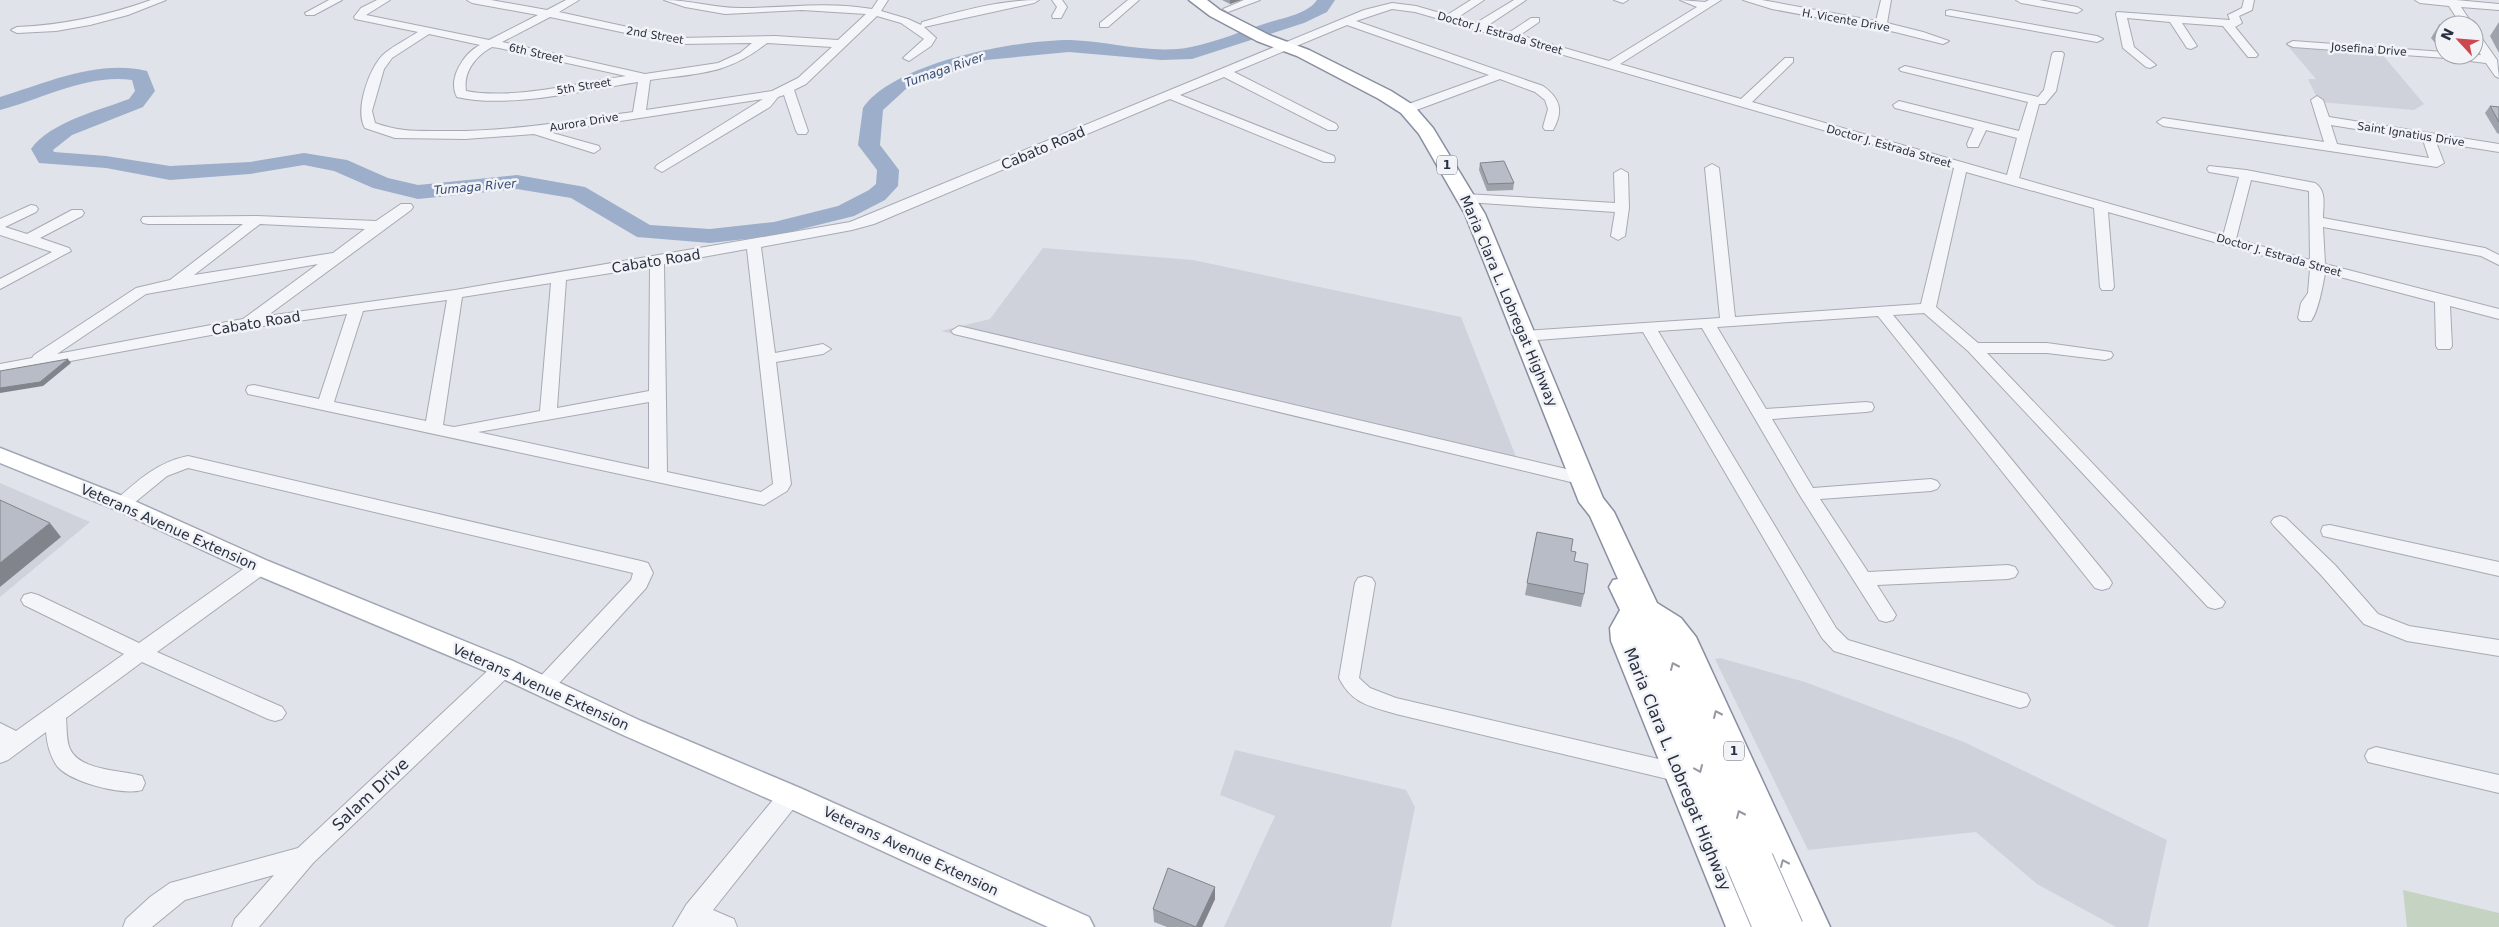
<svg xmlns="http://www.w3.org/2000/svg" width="2499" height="927" font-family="'DejaVu Sans',sans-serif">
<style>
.built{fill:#cfd2db}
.green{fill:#c5d3c2}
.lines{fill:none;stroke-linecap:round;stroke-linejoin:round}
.river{fill:#9caec9;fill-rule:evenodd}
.minor-casing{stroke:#a6aab4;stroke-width:2}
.major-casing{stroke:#a0a7b5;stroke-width:3}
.highway-casing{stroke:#888fa0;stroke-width:3}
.minor{fill:#f4f5f8;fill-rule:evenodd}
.major{fill:#fff;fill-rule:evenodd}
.highway{fill:#fff;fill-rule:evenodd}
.major-bridge-casing{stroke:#a0a7b5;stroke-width:28;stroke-linecap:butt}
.major-bridge{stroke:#fff;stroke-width:26}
.wall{fill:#9ea2aa}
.shaded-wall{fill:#81848b}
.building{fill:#b8bcc6;stroke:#81848b}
.oneway{stroke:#9498a0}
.labels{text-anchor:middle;stroke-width:5;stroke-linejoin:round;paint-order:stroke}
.far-street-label{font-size:11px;fill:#293041;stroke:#f1f3f7}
.far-water-label{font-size:12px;font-style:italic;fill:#344a75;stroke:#f1f3f7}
.shield{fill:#f1f3f7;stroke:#656a78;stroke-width:1}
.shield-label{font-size:12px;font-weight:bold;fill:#293041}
.street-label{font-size:14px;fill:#293041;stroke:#f1f3f7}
.near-street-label{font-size:16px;fill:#293041;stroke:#f1f3f7}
</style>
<rect width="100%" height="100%" fill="#e1e3ea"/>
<!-- built -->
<g class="built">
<path d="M2287 45 2381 53 2424 104 2414 110 2319 102 2308 79H2316Z"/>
<path d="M1043 248 1193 260 1461 317 1520 467 941 331 990 319Z"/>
<path d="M0 483 90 522 0 597Z"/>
<path d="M1720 658 1805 682 1964 742 2167 840 2148 927H2116L2037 884 1976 832 1808 850 1715 659Z"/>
<path d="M1235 750 1406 790 1415 807 1391 927H1224L1275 816 1220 795Z"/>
</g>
<!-- green -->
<path class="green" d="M2403 890 2499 913V927H2407Z"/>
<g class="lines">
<!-- river -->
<path class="river" d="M1317 0H1335L1327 12 1304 23 1192 59 1161 60 1069 52 986 60 906 89 883 110 880 145 899 170 898 186 885 200 854 216 774 236 710 243 637 237 571 198 517 189 418 199 373 188 334 171 304 165 250 174 170 180 106 168 39 163 31 149C50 122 100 110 129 99L135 91 132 80C86 74 43 99 0 110V97C46 83 98 59 147 71L155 91 143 107 72 135 53 150 54 152 106 156 170 166 250 162 304 153 347 160 388 178 418 185 517 175 585 187 650 225 710 229 774 222 838 206 869 190 876 184 877 170 858 145 863 108C895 62 1016 40 1070 40 1109 41 1152 55 1191 47 1217 42 1244 30 1270 22 1284 18 1309 13 1317 0Z"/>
<defs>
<g id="minor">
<path d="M151 0H166L128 15 90 25 56 31 17 33 11 30 17 27C64 25 106 16 151 0Z"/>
<path d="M329 0H342L314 15H306L305 13Z"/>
<path d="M377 0H390L366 15 489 40 538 15 472 3 467 0H491L547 10 566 0H579L559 12 678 38 775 36 838 40 866 14 802 10 725 14 685 7 664 0C690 0 714 8 740 8 787 8 824 1 872 9L878 0H888L881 11 908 19 921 25 922 22C960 11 1000 0 1039 0L1034 3 924 27 936 38 931 46 909 61 903 58 924 39 901 23 877 16 806 84 794 90 808 131 806 134H798L796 131 784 95 778 97 770 107 662 172 655 168 657 165 763 99 549 132 599 146 600 149 594 153 534 134 465 139 395 138 365 128C354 110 370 65 385 53 395 45 407 39 418 32L355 19 354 17 361 8ZM550 17 678 44 752 43 740 53 718 63 645 74 502 42ZM429 34 480 45C464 53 447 79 457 97 508 109 586 90 638 82L633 112C570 121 507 132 443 131 416 131 400 132 375 123L372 111 384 69 392 58ZM767 43 832 47 798 78 772 91 646 110 650 80C699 73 727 75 767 43ZM492 47 499 48 626 76C580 83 512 100 466 91 463 71 476 56 492 47Z"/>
<path d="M1052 0H1062L1067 7 1061 18H1053L1052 16 1057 7Z"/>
<path d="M1128 0H1139L1108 27H1100V23Z"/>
<path d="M1244 0H1260L1228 12 1223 9Z"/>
<path d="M1471 0H1484L1457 18 1476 23 1514 0H1526L1487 26 1510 32 1531 18H1539V22L1520 35 1609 61 1697 7 1680 0 1705 2 1709 0H1721L1620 64 1741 99 1785 58H1793V62L1752 102 2007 175 2017 138 1986 130 1978 147H1968L1967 144 1974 128 1895 108 1893 105 1899 101 2019 131 2028 102 1901 71 1899 69 1905 66 2038 97 2044 90 2052 54 2054 52H2062L2064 54 2056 91 2045 104H2039L2019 178 2223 236 2239 177 2209 172 2207 169 2209 166 2246 170 2315 183C2327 191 2323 205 2323 218L2485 248 2499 255V265L2481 256 2323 227 2325 264 2499 309V319L2450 306 2452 346 2450 349H2438L2436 346 2435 302 2325 273C2323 285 2318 312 2311 321H2301L2298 318 2301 303 2308 293 2310 269 2108 212 2114 287 2112 290H2102L2100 287 2094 208 1966 172 1936 307 1978 343H2047L2111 352 2113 355 2111 358 2105 360 2047 353H1987L2225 602 2222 607 2215 609 2208 607 1968 351 1924 313 1893 315 2109 578 2112 583 2109 588 2102 590 2095 588 1878 316 1717 327 1766 409 1866 402 1872 403 1874 407 1872 411 1866 412 1772 419 1813 488 1931 479 1937 481 1940 485 1937 489 1931 491 1820 499 1868 572 2008 565 2015 567 2018 572 2015 577 2008 579 1877 585 1896 615 1893 620 1886 622 1879 620 1799 494 1702 328 1658 331 1836 628 1848 640 2027 694 2030 700 2027 706 2020 708 1834 651 1822 638 1643 332 1523 341 1515 336 1523 331 1720 318 1705 168 1712 164 1719 168 1735 317 1921 304 1954 168 1415 12 1392 9 1356 21 1543 86C1560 98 1564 111 1553 130H1545L1543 127 1548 109 1545 100 1535 92 1500 79 1411 112H1403L1401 109 1403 106 1489 75 1347 25 1234 72 1336 124 1338 127 1336 130H1328L1224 77 1180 95 1334 156 1335 159 1334 162H1324L1170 99 874 224 852 230 761 247 775 353 823 344 831 349 823 354 776 362 791 484 787 491 764 505 248 394 246 390 248 386 254 385 319 399 347 314 249 328 0 374V364L32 358 34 355 136 288 170 280 243 224H148L143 223 141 220 143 217 257 216 376 221 401 204H411L413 207 411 210 267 316 455 290 850 222 1364 10 1392 3 1416 6 1447 15ZM2251 180 2309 191 2310 260 2236 239ZM260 224 365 229 333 253 194 275ZM747 249 773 484 761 492 667 472 664 264ZM318 264 243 319 57 354 146 294ZM650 267 649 391 557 408 566 280ZM551 283 540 411 454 427 443 425 462 297ZM447 300 426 421 334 402 363 311ZM649 402V469L478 432Z"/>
<path d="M1614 0H1628L1623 3Z"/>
<path d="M1743 0H1762L1876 21 1881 0H1891L1887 23 1923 32 1949 41 1943 44 1895 32 1772 9Z"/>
<path d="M2016 0H2039L2077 7 2082 10 2077 13 2021 3Z"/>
<path d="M2244 0H2254L2252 10 2239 16 2242 23 2235 27 2258 55 2256 57H2248L2223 26 2182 23 2197 46 2191 49 2187 48 2170 22 2127 18 2134 47 2156 65 2150 68 2146 67 2123 48 2116 14 2117 12 2230 20 2228 15 2242 8Z"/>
<path d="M2415 0H2456L2499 4V10L2461 7 2473 25H2461L2449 6 2420 3Z"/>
<path d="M1950 10 2097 36 2103 39 2097 42 1946 15V11Z"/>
<path d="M2474 32 2478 33 2497 60 2499 78 2495 76 2486 63 2446 58 2293 47 2287 44 2293 41 2444 52V55H2481L2474 44Z"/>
<path d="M2317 96 2323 100 2329 117 2499 144V152L2436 142 2444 163 2437 167 2163 126 2157 122 2163 118 2324 142 2311 100ZM2331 125 2423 140 2429 158 2337 144Z"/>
<path d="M1621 169 1628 173 1629 208 1625 236 1618 240 1611 236 1615 212 1466 202 1459 198 1466 194 1615 203 1614 173Z"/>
<path d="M31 205 36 206 38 209 36 212 5 227 27 234 72 210H82L84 213 82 216 40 238 69 248 71 251 0 289V279L52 252 0 235V219Z"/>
<path d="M959 326 1583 473 1589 475 1592 479 1589 483 1583 485 954 334 951 331Z"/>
<path d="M188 456 641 561 648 563 653 573 646 588 551 692 544 694 537 692 534 686 537 680 631 580 633 573 188 468 167 476 128 508 122 510 116 508 113 504 116 500C138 480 158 462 188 456Z"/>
<path d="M2280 516 2286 518 2335 565 2378 614 2409 626 2499 640V656L2407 641 2364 624 2321 575 2274 526 2271 522 2274 518Z"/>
<path d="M2330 525 2499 562V576L2323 536 2321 531 2323 526Z"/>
<path d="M260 560 267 562 270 567 267 572 157 652 282 707 286 713 282 719 275 721 268 719 142 662 66 718C67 728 66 740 70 749 80 771 122 770 142 776L145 783 142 790C123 796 70 782 57 766 50 756 47 744 46 732L8 760 0 763V723L16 731 124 654 24 605 21 600 24 595 31 593 38 595 139 643 253 562Z"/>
<path d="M1365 576 1372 578 1375 583 1359 678 1370 688 1396 698 1680 764 1688 767 1691 773 1688 779 1680 782 1396 714C1370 706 1352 704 1339 678L1355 583 1358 578Z"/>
<path d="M504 660 511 662 514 668 511 674 313 863 259 927H232L235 919 274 875 185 900 152 927H123L126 919 150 897 170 883 298 848 497 662Z"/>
<path d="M2376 747 2499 775V793L2368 762 2365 756 2368 750Z"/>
<path d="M790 787 798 789 801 796 798 803 713 910 734 919 737 927H673L686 905 782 789Z"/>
</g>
<g id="major">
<path d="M0 448 130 499 268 561 513 661 641 721 800 788 1089 917 1094 927H1048L780 804 623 735 495 675 252 573 114 509 0 463Z"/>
<path d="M1634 601 1654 604 1674 638 1774 859 1770 868 1760 871 1749 867 1748 870 1738 873 1728 870 1622 610 1626 604Z"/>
</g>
<path id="highway" d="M1189 0H1207L1220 10 1269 35 1309 50 1391 91 1413 105 1433 128 1485 214 1603 498 1614 512 1657 603 1681 618 1696 637 1830 927H1796L1670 643 1661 632 1642 621 1638 628 1639 641 1760 927H1726L1611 641 1610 628 1620 610 1609 587 1613 580 1618 579 1590 516 1579 502 1465 214 1419 134 1401 113 1379 99 1297 56 1257 41 1210 16Z"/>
</defs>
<!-- minor casing -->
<use href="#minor" class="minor-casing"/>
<!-- major casing -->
<use href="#major" class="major-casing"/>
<!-- highway casing -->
<use href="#highway" class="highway-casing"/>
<!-- minor -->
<use href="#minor" class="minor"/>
<!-- major -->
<use href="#major" class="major"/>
<!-- highway -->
<use href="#highway" class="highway"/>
<defs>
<g id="major-bridge">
<path d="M1760 859 1790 927"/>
<path d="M1738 861 1766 927"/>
</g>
</defs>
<!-- major-bridge casing -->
<use href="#major-bridge" class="major-bridge-casing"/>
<!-- major-bridge -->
<use href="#major-bridge" class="major-bridge"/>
</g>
<!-- wall -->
<g class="wall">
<path d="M1222 0H1241L1230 4Z"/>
<path d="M2499 22V53L2490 36Z"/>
<path d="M2439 25H2444V51L2441 50 2431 38Z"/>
<path d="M2474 33 2479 40 2474 49Z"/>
<path d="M2490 106 2499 107V134L2497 133 2485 113Z"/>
<path d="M1480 163 1514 183 1513 190 1487 191 1479 170Z"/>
<path d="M1537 532 1571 551 1584 594 1581 607 1525 595Z"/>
<path d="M1215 887V899L1202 927H1167L1154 922 1153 909Z"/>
</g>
<!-- shaded-wall -->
<g class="shaded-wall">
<path d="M1230 0H1241L1230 4Z"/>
<path d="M68 359 71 363 43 386 0 393V388Z"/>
<path d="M50 523 61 537 0 587V563Z"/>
<path d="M1215 887V899L1202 927H1196Z"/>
</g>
<!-- building -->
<g class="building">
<path d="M2439 25H2444V31Z"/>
<path d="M2474 33 2479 40H2474Z"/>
<path d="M2490 106 2499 107V122Z"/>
<path d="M1504 161 1514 183 1488 184 1480 163Z"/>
<path d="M68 359 40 382 0 388V371Z"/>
<path d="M0 500 50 523 0 563Z"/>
<path d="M1537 532 1573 539 1571 551 1576 552 1574 561 1588 564 1584 594 1527 583Z"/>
<path d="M1168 868 1215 887 1196 927 1153 909Z"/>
</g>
<!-- one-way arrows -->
<defs><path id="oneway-chevron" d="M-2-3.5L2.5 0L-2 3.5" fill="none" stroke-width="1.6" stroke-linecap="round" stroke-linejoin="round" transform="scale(1.25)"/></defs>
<g class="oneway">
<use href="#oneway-chevron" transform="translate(1674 666) rotate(-114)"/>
<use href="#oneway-chevron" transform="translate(1717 714) rotate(-114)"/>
<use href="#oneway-chevron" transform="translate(1699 769) rotate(67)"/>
<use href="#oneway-chevron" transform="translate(1740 814) rotate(-114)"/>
<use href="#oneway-chevron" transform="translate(1784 863) rotate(-114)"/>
</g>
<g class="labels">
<!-- far-street labels -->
<g class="far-street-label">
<text transform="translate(1846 20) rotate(10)" y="4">H. Vicente Drive</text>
<text transform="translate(1500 33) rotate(16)" y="4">Doctor J. Estrada Street</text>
<text transform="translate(655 35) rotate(10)" y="4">2nd Street</text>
<text transform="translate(2369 49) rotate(4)" y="4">Josefina Drive</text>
<text transform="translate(536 53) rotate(13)" y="4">6th Street</text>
<text transform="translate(584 86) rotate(-9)" y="4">5th Street</text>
<text transform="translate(584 122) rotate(-9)" y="4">Aurora Drive</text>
<text transform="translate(2411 134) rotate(9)" y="4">Saint Ignatius Drive</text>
<text transform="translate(1889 146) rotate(16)" y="4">Doctor J. Estrada Street</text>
<text transform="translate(2279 255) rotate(16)" y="4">Doctor J. Estrada Street</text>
</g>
<!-- far-water labels -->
<g class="far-water-label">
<text transform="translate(944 70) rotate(-19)" y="4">Tumaga River</text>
<text transform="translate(475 187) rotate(-5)" y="4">Tumaga River</text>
</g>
<!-- shield labels -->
<g class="shield">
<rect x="1437" y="155.5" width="20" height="19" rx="4"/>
<rect x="1724" y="741.5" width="20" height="19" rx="4"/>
</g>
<g class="shield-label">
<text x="1447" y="169">1</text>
<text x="1734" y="755">1</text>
</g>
<!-- street labels -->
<g class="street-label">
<text transform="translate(1043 148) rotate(-23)" y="5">Cabato Road</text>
<text transform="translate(656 261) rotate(-9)" y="5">Cabato Road</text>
<text transform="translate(1509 301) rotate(67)" y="5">Maria Clara L. Lobregat Highway</text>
<text transform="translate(256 323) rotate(-9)" y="5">Cabato Road</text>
<text transform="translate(169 527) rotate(24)" y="5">Veterans Avenue Extension</text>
<text transform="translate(541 687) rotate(24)" y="5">Veterans Avenue Extension</text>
<text transform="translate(911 851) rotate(25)" y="5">Veterans Avenue Extension</text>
</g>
<!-- near-street labels -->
<g class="near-street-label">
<text transform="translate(1678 769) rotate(68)" y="6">Maria Clara L. Lobregat Highway</text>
<text transform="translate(370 794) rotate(-43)" y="6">Salam Drive</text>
</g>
</g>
<!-- north arrow -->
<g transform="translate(2459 40) rotate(296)"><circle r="24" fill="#f1f3f7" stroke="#a1a5ae"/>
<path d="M0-4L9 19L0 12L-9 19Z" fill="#cd474e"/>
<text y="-8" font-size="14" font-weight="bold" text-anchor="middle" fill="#293041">N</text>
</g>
</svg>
